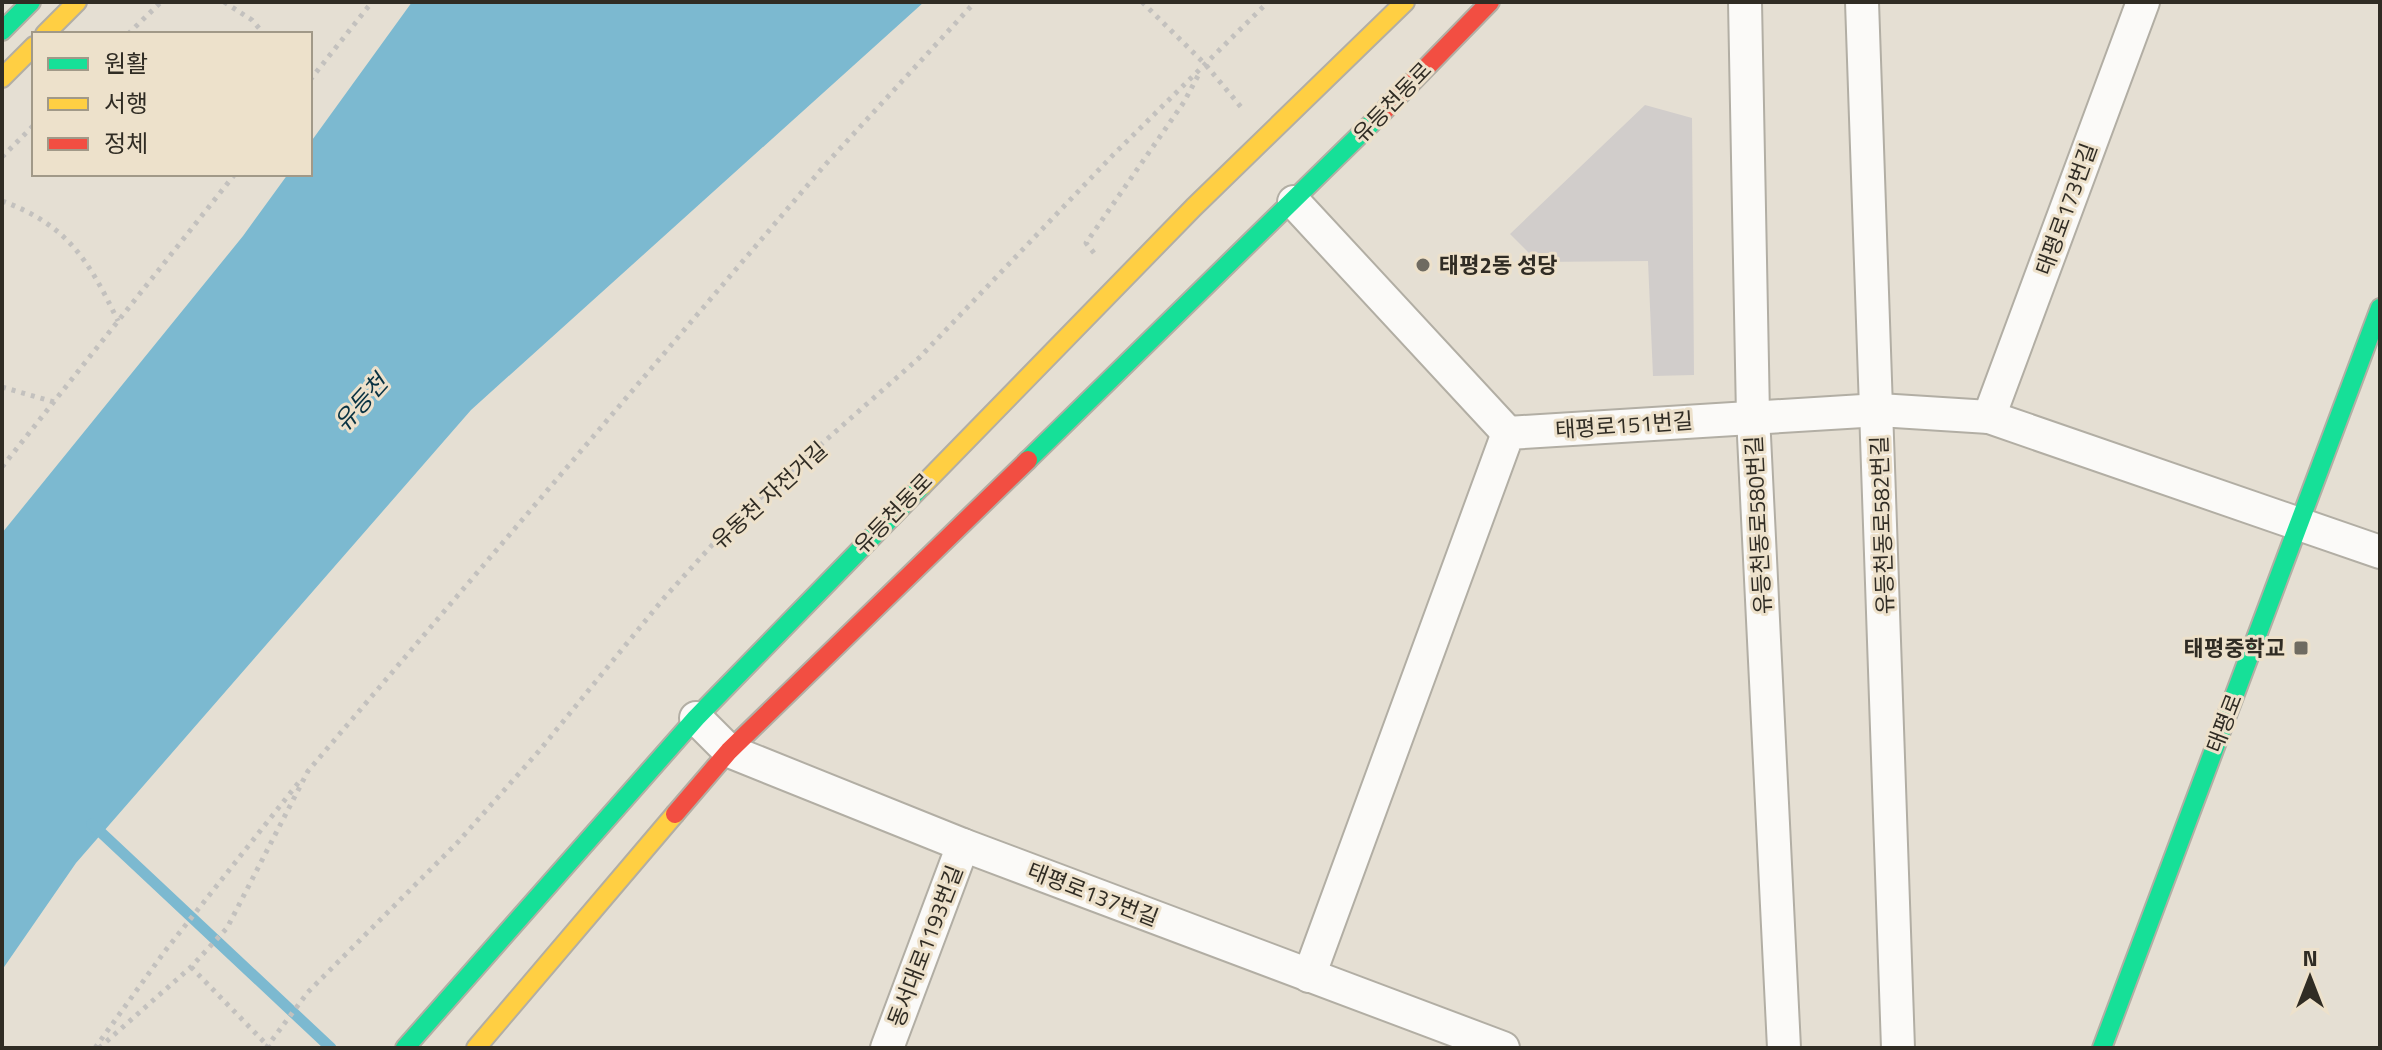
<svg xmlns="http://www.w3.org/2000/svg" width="2382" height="1050" font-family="'Titillium Web','Noto Sans KR',sans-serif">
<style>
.water{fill:#7cb9d0}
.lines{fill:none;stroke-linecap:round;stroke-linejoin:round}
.stream{stroke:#7cb9d0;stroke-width:11}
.building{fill:#d1cdcb}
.street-casing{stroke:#b2aea4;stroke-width:36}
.fast-casing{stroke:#b2aea4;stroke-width:22}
.slow-casing{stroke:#b2aea4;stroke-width:22}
.jam-casing{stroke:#b2aea4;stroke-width:22}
.path{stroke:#c3c1be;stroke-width:5;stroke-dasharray:4 6;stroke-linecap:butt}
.street{stroke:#fbfaf8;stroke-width:32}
.fast{stroke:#16e098;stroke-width:18}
.slow{stroke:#ffcf43;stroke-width:18}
.jam{stroke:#f24e42;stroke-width:18}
.poi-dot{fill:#6f6b61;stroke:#ede1cb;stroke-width:3}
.labels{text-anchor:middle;stroke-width:6;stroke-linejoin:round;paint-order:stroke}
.street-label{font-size:22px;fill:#302c24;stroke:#ede1cb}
.poi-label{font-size:22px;font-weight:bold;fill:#302c24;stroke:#ede1cb;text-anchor:start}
.water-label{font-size:24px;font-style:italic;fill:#083242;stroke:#ede1cb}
</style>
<rect width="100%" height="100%" fill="#e5dfd3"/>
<!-- water -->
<path class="water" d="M412 2H924L471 410 76 863 2 970V533L243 236 288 174H310V143Z"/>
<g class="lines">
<!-- stream -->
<path class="stream" d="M92 824 331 1048"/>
</g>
<!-- building -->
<path class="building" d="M1645 105 1692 118 1694 375 1653 376 1648 261 1538 262 1510 234Z"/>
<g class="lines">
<defs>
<g id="street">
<path d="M1745 2 1753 416 1784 1048"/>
<path d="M1862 2 1898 1048"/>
<path d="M1294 202 1508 433"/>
<path d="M1989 417 2143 2"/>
<path d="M696 718 729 751 963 845 1503 1048"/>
<path d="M1309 976 1508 433 1879 410 1989 417 2380 552"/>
<path d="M887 1048 963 845"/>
</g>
<g id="fast">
<path d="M2 31 31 2"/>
<path d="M1028 460 1379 116"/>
<path d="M405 1048 696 718 922 486"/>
<path d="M2102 1048 2380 308"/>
</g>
<g id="slow">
<path d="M45 34 77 2"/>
<path d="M2 78 34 46"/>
<path d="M922 486 1194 207 1405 2"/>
<path d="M476 1048 675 814"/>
</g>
<g id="jam">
<path d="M1379 116 1490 2"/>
<path d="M675 814 729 751 1028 460"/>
</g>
</defs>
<!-- street casing -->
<use href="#street" class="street-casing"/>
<!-- fast casing -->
<use href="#fast" class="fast-casing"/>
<!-- slow casing -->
<use href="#slow" class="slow-casing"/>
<!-- jam casing -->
<use href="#jam" class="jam-casing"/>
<!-- path -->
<g class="path">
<path d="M224 2 252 20 264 34"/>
<path d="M1142 2 1205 64 1241 107"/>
<path d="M128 34 161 2"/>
<path d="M310 80 372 2"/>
<path d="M2 157 34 125"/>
<path d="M2 201C68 225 89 261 118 321"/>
<path d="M1094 253 1086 243 1184 102 1200 72"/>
<path d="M2 387 54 402"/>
<path d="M2 467 235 174"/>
<path d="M191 967 270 1048"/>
<path d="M95 1048 165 951 299 782"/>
<path d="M99 1048 191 967 227 928 308 771 824 166 975 2"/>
<path d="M266 1048 308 992 458 842 539 751 664 598 733 522 919 358 1113 155 1268 2"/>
</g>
<!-- street -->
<use href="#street" class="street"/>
<!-- fast -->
<use href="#fast" class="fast"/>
<!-- slow -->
<use href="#slow" class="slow"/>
<!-- jam -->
<use href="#jam" class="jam"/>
</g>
<!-- markers -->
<g class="poi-dot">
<circle cx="1423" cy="265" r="8"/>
<rect x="2293" y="640" width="16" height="16" rx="4"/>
</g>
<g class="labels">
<!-- street labels -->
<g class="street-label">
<text transform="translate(1392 102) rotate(-46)" y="8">유등천동로</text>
<text transform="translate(2066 209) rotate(-70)" y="8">태평로173번길</text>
<text transform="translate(1624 425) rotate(-4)" y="8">태평로151번길</text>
<text transform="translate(769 495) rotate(-42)" y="8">유동천 자전거길</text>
<text transform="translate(893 513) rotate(-46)" y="8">유등천동로</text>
<text transform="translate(1758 525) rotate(-93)" y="8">유등천동로580번길</text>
<text transform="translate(1882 525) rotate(-92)" y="8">유등천동로582번길</text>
<text transform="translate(2224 723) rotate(-69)" y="8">태평로</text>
<text transform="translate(1093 894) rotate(21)" y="8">태평로137번길</text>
<text transform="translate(925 946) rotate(-69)" y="8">동서대로1193번길</text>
</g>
<!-- poi labels -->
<g class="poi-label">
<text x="1439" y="273">태평2동 성당</text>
<text x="2285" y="656" text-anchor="end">태평중학교</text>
</g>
<!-- water labels -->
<g class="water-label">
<text transform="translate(361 403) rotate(-48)" y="8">유등천</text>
</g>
</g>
<!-- border -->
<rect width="2382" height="1050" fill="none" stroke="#302c24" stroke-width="8"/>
<!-- legend -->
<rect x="32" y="32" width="280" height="144" fill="#ede1cb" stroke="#a19988" stroke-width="2"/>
<rect x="48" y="58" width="40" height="12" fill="#16e098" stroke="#a19988" stroke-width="2"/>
<text x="104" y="72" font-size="24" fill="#302c24">원활</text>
<rect x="48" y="98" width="40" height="12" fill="#ffcf43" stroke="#a19988" stroke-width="2"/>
<text x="104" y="112" font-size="24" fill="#302c24">서행</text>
<rect x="48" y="138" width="40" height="12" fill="#f24e42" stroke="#a19988" stroke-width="2"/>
<text x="104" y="152" font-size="24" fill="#302c24">정체</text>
<!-- north arrow -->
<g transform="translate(2310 978)" stroke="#ede1cb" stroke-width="6" paint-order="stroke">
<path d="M0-6L14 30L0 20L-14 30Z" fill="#302c24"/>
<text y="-12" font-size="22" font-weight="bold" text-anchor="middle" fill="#302c24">N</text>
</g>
</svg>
